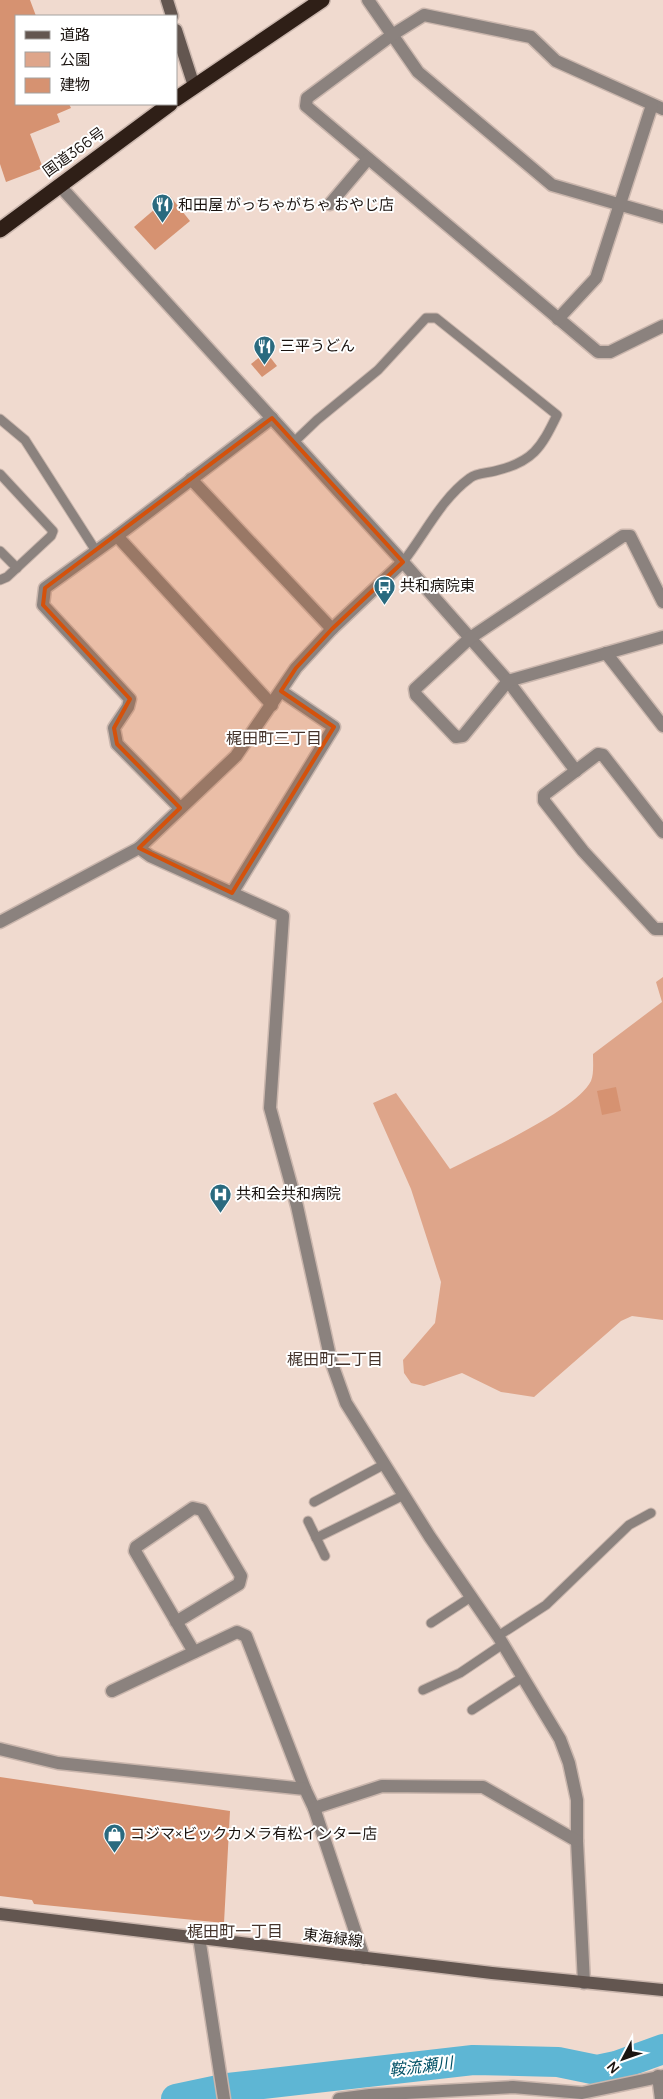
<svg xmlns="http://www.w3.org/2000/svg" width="663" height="2099" font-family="Manrope,'Noto Sans JP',sans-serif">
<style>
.green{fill:#dea58a}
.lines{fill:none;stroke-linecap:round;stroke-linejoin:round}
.river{stroke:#5eb6d4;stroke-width:30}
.building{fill:#d69271}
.lane-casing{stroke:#cab6ad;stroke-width:11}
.street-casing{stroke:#cab6ad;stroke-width:15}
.secondary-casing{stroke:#cab6ad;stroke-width:15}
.highway-casing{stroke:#cab6ad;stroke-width:18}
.lane{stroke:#8b827e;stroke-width:9}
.street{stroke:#8b827e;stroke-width:12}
.secondary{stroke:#635650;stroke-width:12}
.highway{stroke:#2f1f17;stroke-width:15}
.marked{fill:#d4520c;fill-opacity:0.2;stroke:#d4520c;stroke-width:4;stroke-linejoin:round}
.labels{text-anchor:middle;stroke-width:4;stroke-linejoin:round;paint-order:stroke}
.street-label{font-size:15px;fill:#1b1410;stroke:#fff}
.poi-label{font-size:15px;fill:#1b1410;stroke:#fff;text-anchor:start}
.neighbourhood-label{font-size:16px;fill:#44332b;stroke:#fff}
.water-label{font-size:16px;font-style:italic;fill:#005065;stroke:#fff}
</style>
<rect width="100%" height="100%" fill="#f0dacf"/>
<!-- green -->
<path class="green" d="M663 977V1320L632 1316 621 1321 534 1397 501 1392 462 1373 424 1386 411 1383 404 1373 403 1360 435 1323 441 1282 411 1189 373 1103 396 1093 450 1169C481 1153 577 1110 591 1081 594 1074 593 1062 593 1054L662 1002 656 982Z"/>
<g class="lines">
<!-- river -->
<path class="river" d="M176 2099 228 2088 473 2060 558 2062 597 2070 616 2066 663 2049"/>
</g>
<!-- building -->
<g class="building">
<path d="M0 0H30L36 16H16V104H69L71 108 57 114 60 122 30 134 43 168 6 182 0 164Z"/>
<path d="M170 196 190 221 155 250 134 227Z"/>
<path d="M266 352 277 366 262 377 251 364Z"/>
<path d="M616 1087 621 1111 602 1115 597 1091Z"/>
<path d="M0 1777 230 1811 224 1923 34 1904 32 1900 0 1896Z"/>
</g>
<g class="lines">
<defs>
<g id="lane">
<path d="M0 419 25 440 96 551"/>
<path d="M294 442 317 420 378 370 426 318H436L557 415C541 448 533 462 495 471 487 473 476 473 470 478 441 499 425 534 403 562"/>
<path d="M0 474 53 531 51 536 7 577 0 580"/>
<path d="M0 551 17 568"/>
<path d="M314 1502 385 1464"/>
<path d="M308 1521 325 1556"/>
<path d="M316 1538 404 1495"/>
<path d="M431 1623 471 1597"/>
<path d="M498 1636 546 1605 629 1525 651 1513"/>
<path d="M423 1690 460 1673 503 1644"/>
<path d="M472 1710 523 1677"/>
</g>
<g id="street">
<path d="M368 0 418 72 552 185 663 217"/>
<path d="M663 109 556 61 531 37 424 15 392 35 307 98 306 106 598 352H610L663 326"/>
<path d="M59 185 403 562 508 681 576 771"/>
<path d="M330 204 368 159"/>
<path d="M558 319 596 278 652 105"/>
<path d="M191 479 332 629"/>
<path d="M117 536 272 705"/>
<path d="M663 602 630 536H623L470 638 415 689 416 695 456 737 463 736 508 681 663 637"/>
<path d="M606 653 663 726"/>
<path d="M180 808 117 744 114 728 128 707 130 699 43 605 45 588 117 536 272 418"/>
<path d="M663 832 603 755 598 754 544 795V801L583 851 655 929H663"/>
<path d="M139 848 150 856 283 916 270 1108 297 1206 331 1361 346 1403 430 1537 498 1636 560 1739 569 1763 577 1800V1841L584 1983"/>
<path d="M232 893 334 727 281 691"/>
<path d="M0 922 139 848 236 756 296 668 332 629 403 562"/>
<path d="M176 1622 239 1584 241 1576 202 1510 193 1508 136 1547 135 1551 194 1652"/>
<path d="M112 1691 237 1632 246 1636 305 1789"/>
<path d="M0 1749 58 1763 305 1789 314 1808 364 1958"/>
<path d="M314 1808 382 1786 483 1787 577 1841"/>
<path d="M199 1937 224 2099"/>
<path d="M658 2076 661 2099"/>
<path d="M339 2099 370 2095 513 2087 582 2093 663 2076"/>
</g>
<g id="secondary">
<path d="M167 0 172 16"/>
<path d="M176 30 194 86"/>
<path d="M0 1914 492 1973 663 1990"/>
</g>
<g id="highway">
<path d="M176 99 322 0"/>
<path d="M0 230 170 104"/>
</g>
</defs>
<!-- lane casing -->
<use href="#lane" class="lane-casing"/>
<!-- street casing -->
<use href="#street" class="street-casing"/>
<!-- secondary casing -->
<use href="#secondary" class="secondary-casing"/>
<!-- highway casing -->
<use href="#highway" class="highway-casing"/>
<!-- lane -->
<use href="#lane" class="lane"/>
<!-- street -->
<use href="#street" class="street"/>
<!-- secondary -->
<use href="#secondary" class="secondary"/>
<!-- highway -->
<use href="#highway" class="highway"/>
</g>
<!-- marked area -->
<path class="marked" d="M272 418 403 562 332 629 296 668 281 691 334 727 232 893 139 848 180 808 117 744 114 728 130 699 43 605 45 588Z"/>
<!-- icons -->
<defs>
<symbol id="restaurant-pin" viewBox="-11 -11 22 30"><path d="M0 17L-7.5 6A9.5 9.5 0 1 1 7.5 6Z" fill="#2a6a7f" stroke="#fff"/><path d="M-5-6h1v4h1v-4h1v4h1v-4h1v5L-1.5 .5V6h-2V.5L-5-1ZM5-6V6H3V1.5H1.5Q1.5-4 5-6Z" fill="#fff"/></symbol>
<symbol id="bus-pin" viewBox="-11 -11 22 30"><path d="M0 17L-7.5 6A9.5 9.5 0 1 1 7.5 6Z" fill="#2a6a7f" stroke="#fff"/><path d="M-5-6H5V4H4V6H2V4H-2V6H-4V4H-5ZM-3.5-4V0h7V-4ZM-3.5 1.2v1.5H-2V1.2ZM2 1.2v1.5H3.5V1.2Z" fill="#fff"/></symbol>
<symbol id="hospital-pin" viewBox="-11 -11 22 30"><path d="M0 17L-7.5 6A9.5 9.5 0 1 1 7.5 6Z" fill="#2a6a7f" stroke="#fff"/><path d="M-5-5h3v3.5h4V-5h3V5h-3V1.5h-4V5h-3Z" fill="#fff"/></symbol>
<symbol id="shop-pin" viewBox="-11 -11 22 30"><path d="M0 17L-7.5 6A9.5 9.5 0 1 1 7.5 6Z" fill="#2a6a7f" stroke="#fff"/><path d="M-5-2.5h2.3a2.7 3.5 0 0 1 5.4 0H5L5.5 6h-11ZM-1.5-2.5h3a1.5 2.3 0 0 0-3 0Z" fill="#fff"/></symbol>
</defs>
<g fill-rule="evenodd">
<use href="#restaurant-pin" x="150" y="192" width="25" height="34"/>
<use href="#restaurant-pin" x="252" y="334" width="25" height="34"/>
<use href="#bus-pin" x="372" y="574" width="25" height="34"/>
<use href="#hospital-pin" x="208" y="1182" width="25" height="34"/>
<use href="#shop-pin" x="102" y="1822" width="25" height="34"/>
</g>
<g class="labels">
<!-- street labels -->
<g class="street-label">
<text transform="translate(74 152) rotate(-36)" y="5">国道366号</text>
<text transform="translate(333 1938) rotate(7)" y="5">東海緑線</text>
</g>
<!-- poi labels -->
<g class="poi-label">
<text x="178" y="210">和田屋 がっちゃがちゃ おやじ店</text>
<text x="280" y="351">三平うどん</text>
<text x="400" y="591">共和病院東</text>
<text x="236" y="1199">共和会共和病院</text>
<text x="130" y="1839">コジマ×ビックカメラ有松インター店</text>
</g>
<!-- neighbourhood labels -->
<g class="neighbourhood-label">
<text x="274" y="744">梶田町三丁目</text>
<text x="335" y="1365">梶田町二丁目</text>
<text x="235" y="1937">梶田町一丁目</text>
</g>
<!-- water labels -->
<g class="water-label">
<text transform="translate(421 2066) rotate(-7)" y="6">鞍流瀬川</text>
</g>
</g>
<!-- legend -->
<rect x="15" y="15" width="162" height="90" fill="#ffffff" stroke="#a4a19f"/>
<rect x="25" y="31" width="25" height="8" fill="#635650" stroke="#a4a19f"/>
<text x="60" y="40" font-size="15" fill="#1b1410">道路</text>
<rect x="25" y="52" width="25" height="15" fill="#dea58a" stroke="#a4a19f"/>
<text x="60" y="65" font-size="15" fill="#1b1410">公園</text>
<rect x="25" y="78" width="25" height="15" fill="#d69271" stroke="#a4a19f"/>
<text x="60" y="90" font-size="15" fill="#1b1410">建物</text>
<!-- north arrow -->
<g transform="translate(623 2059) rotate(229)" stroke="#ffffff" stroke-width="4" paint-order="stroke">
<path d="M0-4L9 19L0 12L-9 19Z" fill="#1b1410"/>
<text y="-8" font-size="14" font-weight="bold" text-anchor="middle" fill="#1b1410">N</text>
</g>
</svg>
